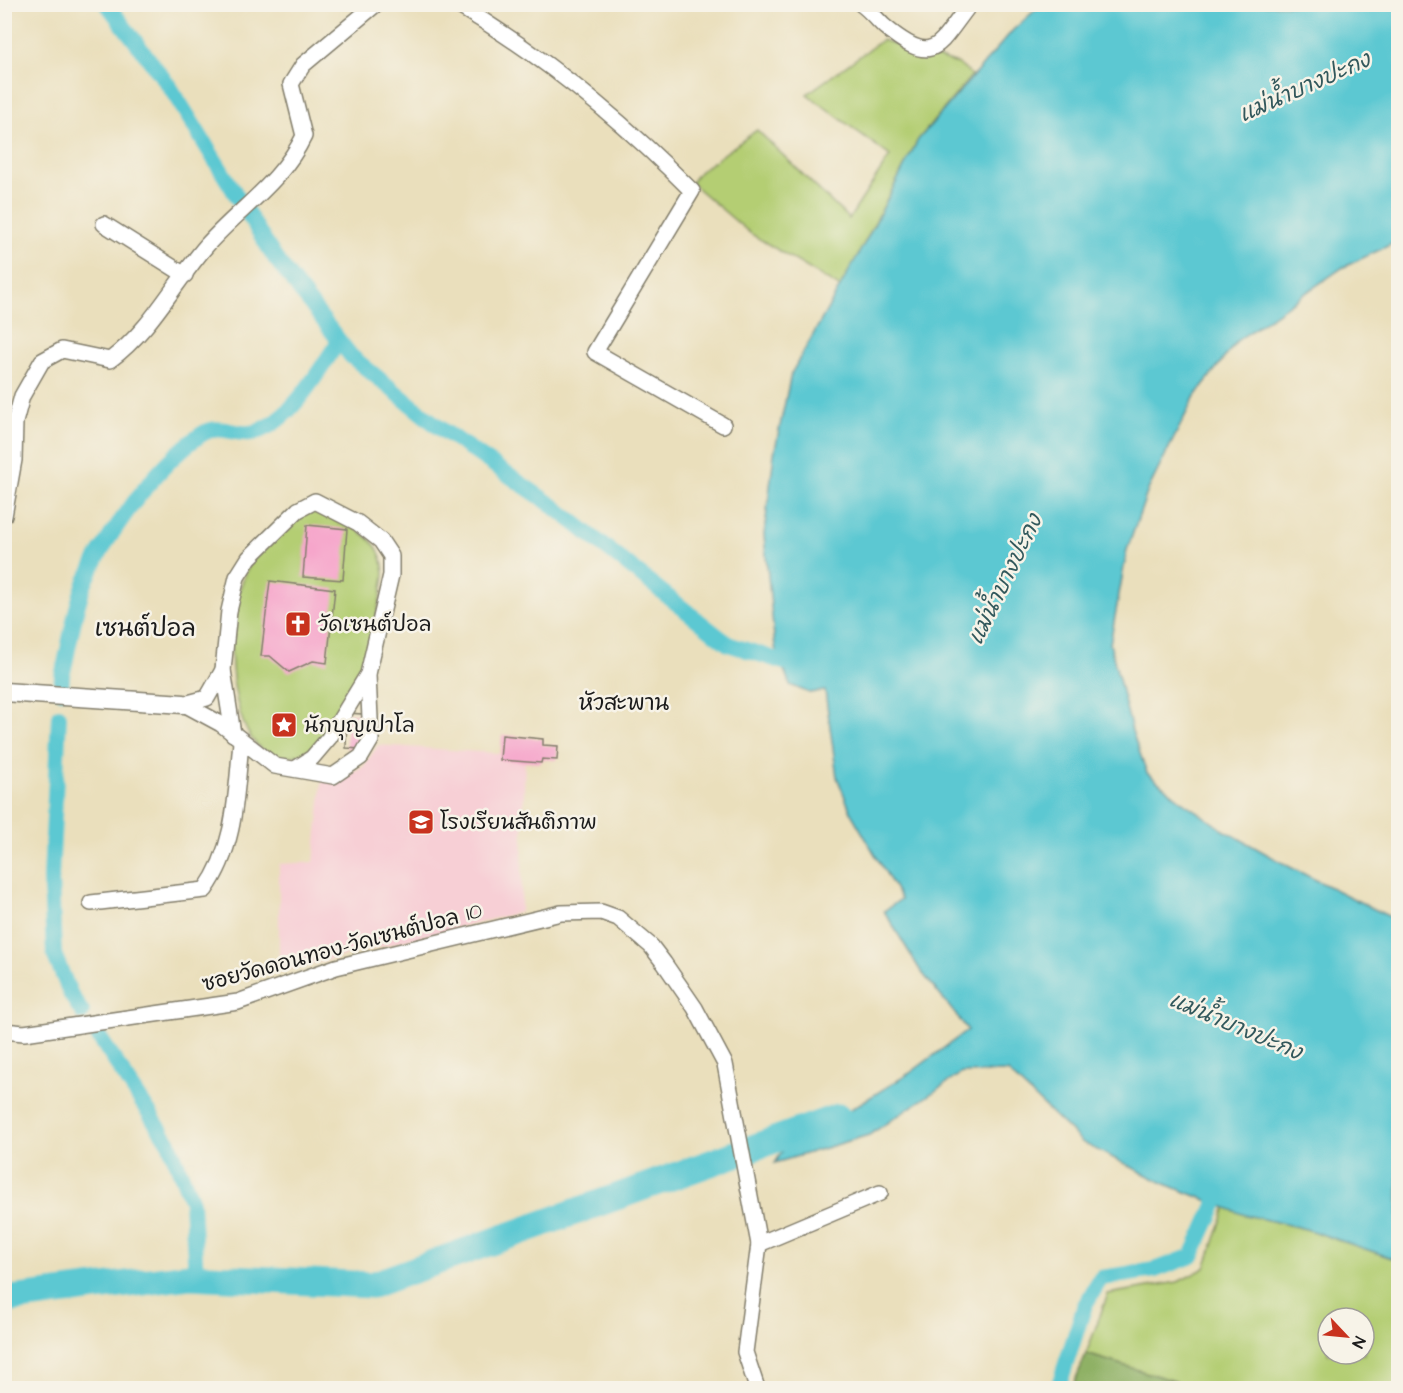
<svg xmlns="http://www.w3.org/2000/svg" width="1403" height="1393" font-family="'Architects Daughter','Playpen Sans Thai',sans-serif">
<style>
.built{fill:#f7cfd5}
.green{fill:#b4ce73;stroke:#687548;stroke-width:1.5;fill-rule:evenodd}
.forest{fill:#8fb165;stroke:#566640;stroke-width:1.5}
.water{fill:#5bc8d2;stroke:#3c7277;stroke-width:1.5}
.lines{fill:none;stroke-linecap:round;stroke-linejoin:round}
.canal{stroke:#5bc8d2;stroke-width:16}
.river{stroke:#5bc8d2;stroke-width:27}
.building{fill:#f6a6cb}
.minor-casing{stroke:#837e6c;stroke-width:18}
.tertiary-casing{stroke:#837e6c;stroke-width:21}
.minor{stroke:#fff;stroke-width:15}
.tertiary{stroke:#fff;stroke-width:18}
.labels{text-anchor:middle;stroke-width:5;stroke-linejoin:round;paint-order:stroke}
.poi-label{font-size:21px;fill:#1c1c1c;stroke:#f7f3e8;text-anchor:start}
.street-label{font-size:21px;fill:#1c1c1c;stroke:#f7f3e8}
.water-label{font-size:22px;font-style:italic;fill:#32585c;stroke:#f7f3e8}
.neighbourhood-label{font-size:22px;fill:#1c1c1c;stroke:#f7f3e8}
.quarter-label{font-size:24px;fill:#1c1c1c;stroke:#f7f3e8}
</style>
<rect width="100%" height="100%" fill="#f7f3e8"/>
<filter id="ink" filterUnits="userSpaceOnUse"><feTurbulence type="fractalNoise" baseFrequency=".0167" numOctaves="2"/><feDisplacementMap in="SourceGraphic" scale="12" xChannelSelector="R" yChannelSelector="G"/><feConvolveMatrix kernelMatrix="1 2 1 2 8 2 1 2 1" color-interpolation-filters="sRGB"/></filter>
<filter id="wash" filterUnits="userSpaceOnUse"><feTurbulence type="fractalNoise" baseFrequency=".008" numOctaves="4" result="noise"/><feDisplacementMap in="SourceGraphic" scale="24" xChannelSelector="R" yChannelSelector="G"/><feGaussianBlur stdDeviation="1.35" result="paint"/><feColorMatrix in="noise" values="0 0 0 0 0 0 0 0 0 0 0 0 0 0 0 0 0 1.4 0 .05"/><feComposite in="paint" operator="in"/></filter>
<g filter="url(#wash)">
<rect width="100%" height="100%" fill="#eadfbc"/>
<!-- built -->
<path class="built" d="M378 745 525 755 521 912 279 972V864L314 862 322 781 345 777 363 767Z"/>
<!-- green -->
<g class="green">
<path d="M882 40 958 64 972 75 918 140 841 288 751 234 691 183 699 172 757 130 849 219 890 156 807 94Z"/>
<path d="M312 508C332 514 370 532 379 552 382 558 384 569 384 575 382 593 370 647 364 663 354 687 329 738 308 751 297 758 279 758 268 753 231 736 228 648 233 613 235 602 245 572 251 562 260 548 297 515 312 508Z"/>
<path d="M1226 1207 1242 1214 1306 1229 1398 1260V1388H1197L1086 1354 1108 1294 1178 1282 1205 1268ZM1328 1318H1364V1354H1328Z"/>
</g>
<!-- forest -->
<path class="forest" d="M1086 1354 1197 1388H1072Z"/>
<!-- water -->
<path class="water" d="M1041 5H1398V241L1342 268 1238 340 1195 396 1148 490 1127 550 1110 644 1132 731 1147 773 1183 802 1222 829 1290 867 1398 921V1260L1306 1229 1242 1214 1163 1183 1083 1143 1008 1072 962 1073 869 1135 775 1163 795 1131 838 1117 910 1073 968 1030 920 970 884 911 901 899 852 815 837 777 825 691 809 693 790 685 775 647 764 535 774 454 791 374 868 237 918 140 1013 30Z"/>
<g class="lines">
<!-- canal -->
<g class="canal">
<path d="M107 4 170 87 275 258 351 356 441 429 552 505 728 644 802 668"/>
<path d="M61 691 62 676C70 646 73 612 85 583 106 535 157 464 202 434 218 423 234 435 250 433 288 428 319 370 339 341"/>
<path d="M59 716 51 878 54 954 71 995 82 1012"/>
<path d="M97 1034 169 1143 192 1202 196 1277"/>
<path d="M1058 1388 1085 1305 1101 1278 1155 1270 1192 1256 1225 1183"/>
</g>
<!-- river -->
<path class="river" d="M4 1300 189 1276 372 1285 838 1117"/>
</g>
<g id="blocks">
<!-- building -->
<g class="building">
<path d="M307 525 347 529 343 580 303 577Z"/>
<path d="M270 581 335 589 327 663 313 661 289 672 270 656H261Z"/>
<path d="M347 713 362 714 361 749 346 748Z"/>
<path d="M502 735 543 739V745L558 746 557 760 542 759 541 763 500 760Z"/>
</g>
</g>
</g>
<g filter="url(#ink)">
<use href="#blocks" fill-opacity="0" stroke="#837e6c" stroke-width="1.5"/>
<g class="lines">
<defs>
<g id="minor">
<path d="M456 4C544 56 621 119 692 191L595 352 723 425"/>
<path d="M861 4C871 11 877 20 885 27 935 68 937 46 970 4"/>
<path d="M104 224 185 275"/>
<path d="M4 516 14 460 15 422 22 396 42 361 62 350 110 360C151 330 174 283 207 245 240 208 282 182 304 136L291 84 303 65 376 4"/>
<path d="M184 704 221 724 275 766 333 776 361 757 371 740 368 675"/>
<path d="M184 704 207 698 223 670"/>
<path d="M233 734 223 670 229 611 237 577 249 558 298 510 315 501 358 523 381 541 391 556V575L368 674 329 738 312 758 295 769"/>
<path d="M91 903 205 890C236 847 236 793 241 742"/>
<path d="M4 1031 24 1033 238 1002 336 967 561 913 601 912 618 918 651 946 664 963 695 1008 725 1064 759 1244 745 1352 757 1388"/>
<path d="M759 1244 880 1193"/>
</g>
<path id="tertiary" d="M4 692 184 704"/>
</defs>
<!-- minor casing -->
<use href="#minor" class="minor-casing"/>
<!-- tertiary casing -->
<use href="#tertiary" class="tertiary-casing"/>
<!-- minor -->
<use href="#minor" class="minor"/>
<!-- tertiary -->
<use href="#tertiary" class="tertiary"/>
</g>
</g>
<!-- icons -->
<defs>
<symbol id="church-square" viewBox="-11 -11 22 22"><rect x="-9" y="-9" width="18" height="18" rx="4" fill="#c8321e" stroke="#f7f3e8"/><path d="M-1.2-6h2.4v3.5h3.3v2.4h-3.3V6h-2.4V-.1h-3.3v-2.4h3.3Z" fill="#fff"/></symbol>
<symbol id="sight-square" viewBox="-11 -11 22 22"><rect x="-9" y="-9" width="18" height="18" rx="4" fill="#c8321e" stroke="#f7f3e8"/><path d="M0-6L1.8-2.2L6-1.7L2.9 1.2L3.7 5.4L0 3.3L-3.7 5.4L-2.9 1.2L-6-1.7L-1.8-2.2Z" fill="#fff"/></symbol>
<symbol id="school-square" viewBox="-11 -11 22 22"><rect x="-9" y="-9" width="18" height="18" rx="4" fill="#c8321e" stroke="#f7f3e8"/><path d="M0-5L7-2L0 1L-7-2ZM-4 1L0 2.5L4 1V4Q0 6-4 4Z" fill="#fff"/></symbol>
</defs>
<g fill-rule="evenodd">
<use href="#church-square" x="283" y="609" width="30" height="30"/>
<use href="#sight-square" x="269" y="710" width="30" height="30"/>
<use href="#school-square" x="406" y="807" width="30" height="30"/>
</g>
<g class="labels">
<!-- poi labels -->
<g class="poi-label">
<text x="318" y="631">วัดเซนต์ปอล</text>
<text x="304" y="732">นักบุญเปาโล</text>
<text x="440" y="829">โรงเรียนสันติภาพ</text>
</g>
<!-- street labels -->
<g class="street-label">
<text transform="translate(342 947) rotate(-15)" y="7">ซอยวัดดอนทอง-วัดเซนต์ปอล 10</text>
</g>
<!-- water labels -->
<g class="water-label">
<text transform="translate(1304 86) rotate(-24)" y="8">แม่น้ำบางปะกง</text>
<text transform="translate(1004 579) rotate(-64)" y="8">แม่น้ำบางปะกง</text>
<text transform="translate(1236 1025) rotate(23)" y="8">แม่น้ำบางปะกง</text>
</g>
<!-- neighbourhood labels -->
<g class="neighbourhood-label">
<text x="624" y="710">หัวสะพาน</text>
</g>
<!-- quarter labels -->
<g class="quarter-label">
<text x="145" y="636">เซนต์ปอล</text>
</g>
</g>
<!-- margin -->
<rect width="1403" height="1393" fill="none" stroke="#f7f3e8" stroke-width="24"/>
<!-- north arrow -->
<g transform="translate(1346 1336) rotate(116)"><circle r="28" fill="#f7f3e8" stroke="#9f9d96" stroke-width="1.5"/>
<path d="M0-4.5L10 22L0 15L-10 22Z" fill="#c8321e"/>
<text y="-9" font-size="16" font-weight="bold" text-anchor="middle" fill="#1c1c1c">N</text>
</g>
</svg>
